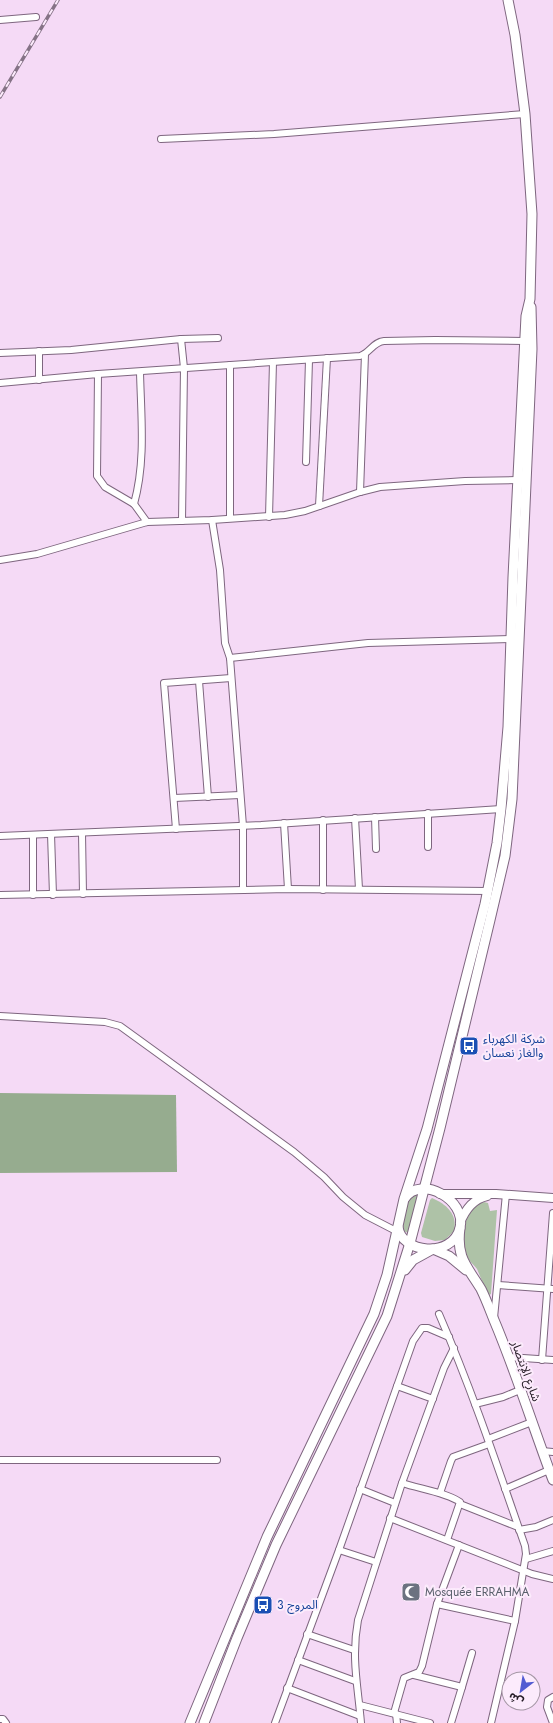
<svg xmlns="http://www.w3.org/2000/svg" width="553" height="1723" font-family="Jost,'Noto Sans Arabic',sans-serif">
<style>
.green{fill:#aec2a7}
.forest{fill:#96ac8f}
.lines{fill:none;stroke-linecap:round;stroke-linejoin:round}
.minor-casing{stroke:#7e667f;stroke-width:8}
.tertiary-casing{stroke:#7e667f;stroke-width:10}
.secondary-casing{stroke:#7e667f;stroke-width:11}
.minor{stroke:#fff;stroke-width:6}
.tertiary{stroke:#fff;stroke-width:8}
.secondary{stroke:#fff;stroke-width:9}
.rail-casing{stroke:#857386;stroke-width:3.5}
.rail{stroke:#fcebfc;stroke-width:2;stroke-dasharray:6;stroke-linecap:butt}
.labels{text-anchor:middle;stroke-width:4;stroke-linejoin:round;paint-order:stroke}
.transit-label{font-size:12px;fill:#164399;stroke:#fcebfc;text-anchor:start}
.street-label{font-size:12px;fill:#221923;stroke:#fcebfc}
.worship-label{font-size:12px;fill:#5b616d;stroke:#fcebfc;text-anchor:start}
</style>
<rect width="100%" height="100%" fill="#f5daf6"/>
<!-- green -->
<g class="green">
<path d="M417 1195 418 1196 408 1233 404 1231C401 1220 405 1197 417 1195Z"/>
<path d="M432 1198C446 1204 458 1214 454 1231L445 1240 435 1241 422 1237 421 1233 430 1200Z"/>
<path d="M484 1202 488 1203 490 1211 497 1210 491 1294 489 1295C484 1287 481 1278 477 1269 474 1265 469 1261 467 1257 460 1239 463 1209 484 1202Z"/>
</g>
<!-- forest -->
<path class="forest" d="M0 1093 176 1095 177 1172 0 1173Z"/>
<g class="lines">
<defs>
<g id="minor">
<path d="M0 20 36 17"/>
<path d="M161 139 274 134 525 114"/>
<path d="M181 339 218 338"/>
<path d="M0 353 71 350 181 339 184 368 182 521"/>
<path d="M98 374 360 356C370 353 373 342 384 341L435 340 524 341"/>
<path d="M39 380V351"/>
<path d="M0 383 98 374 97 476 105 487 134 504 147 522"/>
<path d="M306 462 309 360"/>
<path d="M360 492 365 354"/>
<path d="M134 504C146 461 141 416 140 372"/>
<path d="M319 506 327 358"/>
<path d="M269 517 273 362"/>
<path d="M230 518V365"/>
<path d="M212 520 220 570 225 643 230 658 243 826V890"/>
<path d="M0 560 37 554 147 522 212 520 285 515 305 511 360 492 380 487 465 481 517 480"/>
<path d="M230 658 368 643 511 639"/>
<path d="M199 681 208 797"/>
<path d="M174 798 240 795"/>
<path d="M375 817 376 849"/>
<path d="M355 818 359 889"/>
<path d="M284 823 288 889"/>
<path d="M176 829 164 683 231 678"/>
<path d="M82 833 83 894"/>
<path d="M51 834 53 895"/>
<path d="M0 836 261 825 501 809"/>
<path d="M428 847V813"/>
<path d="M323 890V820"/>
<path d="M0 895 288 889 488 891"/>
<path d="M33 895V835"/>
<path d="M0 1016 105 1022 120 1026 294 1152 324 1177 343 1197 365 1215 396 1231"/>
<path d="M498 1285 553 1289"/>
<path d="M439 1314C472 1390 498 1468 525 1546L526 1554 515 1621 491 1723"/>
<path d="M494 1318 506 1194"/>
<path d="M508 1357 553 1360"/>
<path d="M542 1360 553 1213"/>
<path d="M397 1386 433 1399"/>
<path d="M475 1404 503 1397 520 1390"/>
<path d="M488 1439 532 1422"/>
<path d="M542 1451 553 1452"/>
<path d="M0 1460H217"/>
<path d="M402 1483C420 1489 445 1492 460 1502L447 1540"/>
<path d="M360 1489 395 1503"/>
<path d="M505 1489 549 1470"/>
<path d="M440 1493 451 1461 453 1457 489 1444"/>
<path d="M460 1504 518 1527"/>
<path d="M390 1518 532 1574 553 1579"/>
<path d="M519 1530 536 1527 553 1520"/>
<path d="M459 1545 437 1604 515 1621"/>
<path d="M339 1550 376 1562"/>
<path d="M526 1559 553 1551"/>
<path d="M307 1634 354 1650"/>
<path d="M298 1660 355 1681"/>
<path d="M414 1675 462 1687 451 1723"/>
<path d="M462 1687 472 1653"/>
<path d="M287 1688 360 1716"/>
<path d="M360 1705 430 1723"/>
<path d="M394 1713 404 1678 419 1672 422 1666 437 1604"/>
<path d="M396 1714 397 1723"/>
<path d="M0 1719H3L6 1723"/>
<path d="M275 1723 339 1550 413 1341 422 1328H428L449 1337"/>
<path d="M361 1723C358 1686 351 1658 358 1620L402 1483 444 1368 454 1348"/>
<path d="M553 1723 547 1707 548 1700 553 1697"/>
</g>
<g id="tertiary">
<path d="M440 1194H496L553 1198"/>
<path d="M460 1223C465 1210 473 1199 487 1196"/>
</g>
<g id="secondary">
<path d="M398 1227C401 1253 452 1259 460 1228 467 1199 420 1175 405 1198"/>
<path d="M460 1228C456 1258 467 1266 481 1289 486 1299 490 1310 494 1320 516 1372 533 1427 553 1480"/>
<path d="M405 1270 413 1260 433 1249 449 1256 466 1270"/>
<path d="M190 1723 267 1537 374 1314 387 1275 404 1199 427 1129 485 904 497 843 501 809 508 727 513 577 526 316 530 299 532 214 525 114 515 35 508 0"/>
<path d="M204 1723 237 1638 276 1545 387 1316 410 1243 440 1128 490 920 505 856 512 799 532 349 531 307"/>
</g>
</defs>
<!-- minor casing -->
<use href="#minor" class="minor-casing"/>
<!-- tertiary casing -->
<use href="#tertiary" class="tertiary-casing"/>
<!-- secondary casing -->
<use href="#secondary" class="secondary-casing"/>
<!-- minor -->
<use href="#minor" class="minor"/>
<!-- tertiary -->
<use href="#tertiary" class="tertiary"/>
<!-- secondary -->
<use href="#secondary" class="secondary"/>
<defs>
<path id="rail" d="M0 97 58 0"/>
</defs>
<!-- rail casing -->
<use href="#rail" class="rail-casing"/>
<!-- rail -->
<use href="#rail" class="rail"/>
</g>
<!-- icons -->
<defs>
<symbol id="bus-square" viewBox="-11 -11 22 22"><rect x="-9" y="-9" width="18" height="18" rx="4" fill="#1a4fb4" stroke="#fcebfc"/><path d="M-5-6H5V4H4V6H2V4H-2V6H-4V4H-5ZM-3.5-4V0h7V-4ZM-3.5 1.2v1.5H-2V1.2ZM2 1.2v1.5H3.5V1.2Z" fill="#fff"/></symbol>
<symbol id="mosque-square" viewBox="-11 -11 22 22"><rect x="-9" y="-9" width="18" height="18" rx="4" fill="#6b7280" stroke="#fcebfc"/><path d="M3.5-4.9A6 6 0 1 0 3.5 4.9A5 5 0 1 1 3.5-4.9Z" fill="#fff"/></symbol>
</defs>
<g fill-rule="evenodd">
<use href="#bus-square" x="458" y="1035" width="22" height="22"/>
<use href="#mosque-square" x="400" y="1581" width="22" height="22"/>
<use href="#bus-square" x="252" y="1594" width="22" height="22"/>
</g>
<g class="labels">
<!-- transit labels -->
<g class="transit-label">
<text x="483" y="1043">شركة الكهرباء<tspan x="483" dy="14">والغاز نعسان</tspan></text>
<text x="277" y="1609">المروج 3</text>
</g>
<!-- street labels -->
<g class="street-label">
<text transform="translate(526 1371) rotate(70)" y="4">شارع الإنتصار</text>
</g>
<!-- worship labels -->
<g class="worship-label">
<text x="425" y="1596">Mosquée ERRAHMA</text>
</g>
</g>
<!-- north arrow -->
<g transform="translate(521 1691) rotate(211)"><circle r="19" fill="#fcebfc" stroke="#a597a5"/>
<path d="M0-3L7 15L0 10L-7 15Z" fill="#525bd2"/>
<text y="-6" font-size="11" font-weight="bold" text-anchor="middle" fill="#221923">ش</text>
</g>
</svg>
